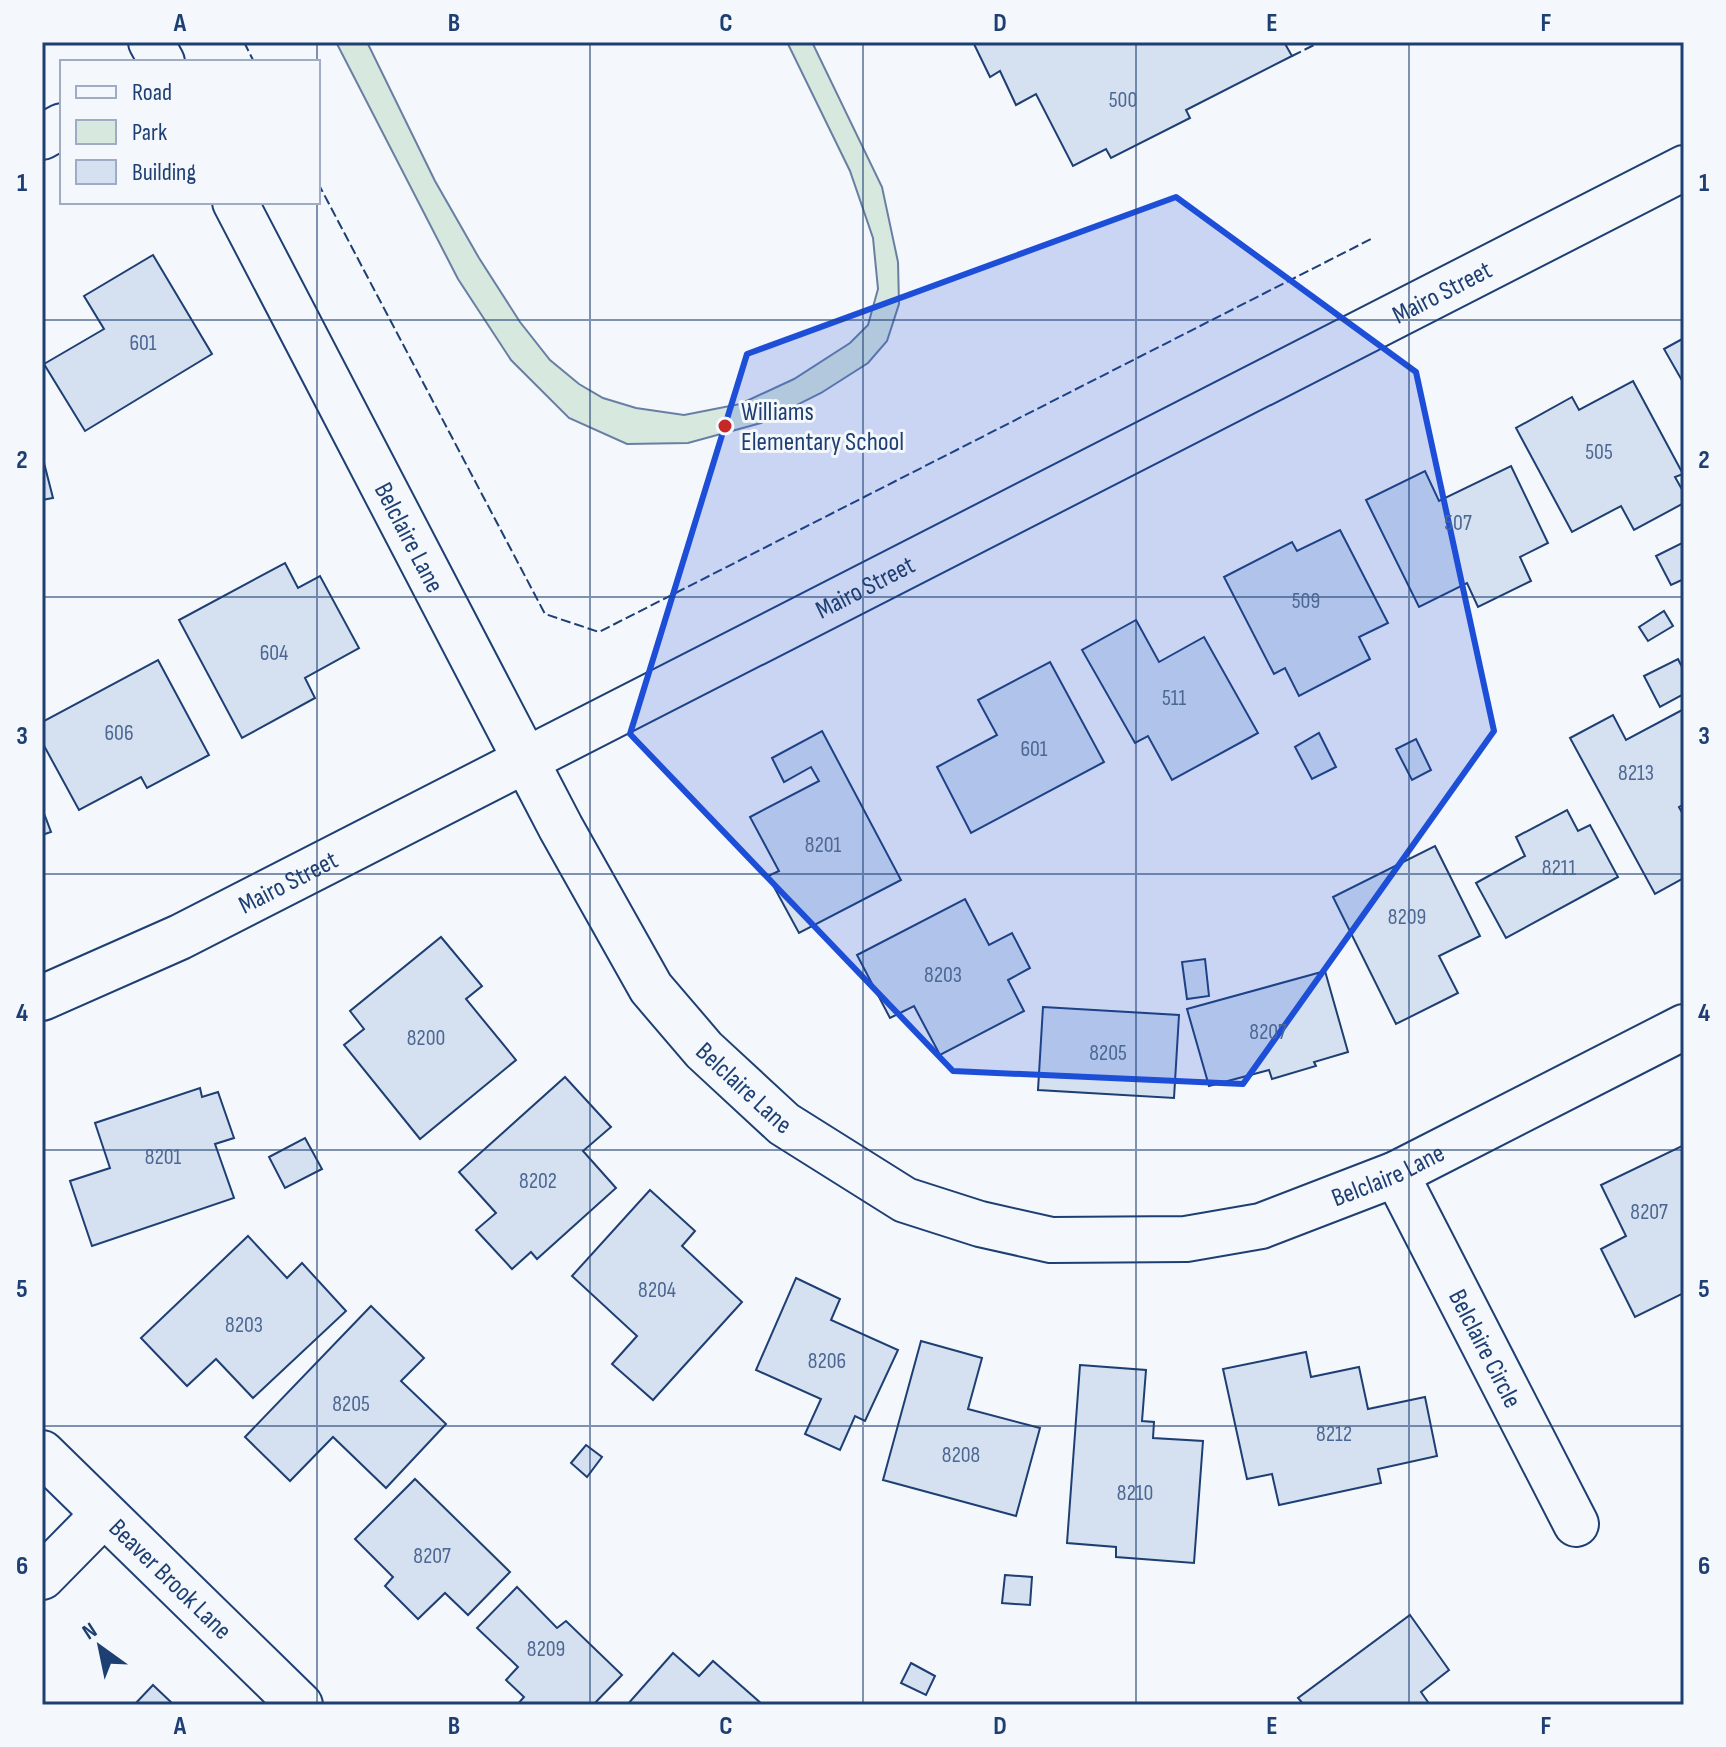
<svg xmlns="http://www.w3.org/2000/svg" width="1726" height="1747" font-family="'Sofia Sans Condensed',sans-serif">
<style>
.green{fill:#d7e8df;stroke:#687fa3;stroke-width:2}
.building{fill:#d5e0f0;stroke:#1d3f73;stroke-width:2}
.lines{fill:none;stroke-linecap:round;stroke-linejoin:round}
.minor-casing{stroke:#1d3f73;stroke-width:48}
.minor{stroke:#f4f7fb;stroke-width:44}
.fence{stroke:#1d3f73;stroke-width:2;stroke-dasharray:10 4;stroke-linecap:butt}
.marked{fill:#1d4ed8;fill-opacity:0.2;stroke:#1d4ed8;stroke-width:6;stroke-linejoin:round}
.grid{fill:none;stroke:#1d3f73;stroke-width:2;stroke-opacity:0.55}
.poi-dot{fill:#c62828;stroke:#f4f7fb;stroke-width:3}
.labels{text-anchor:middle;stroke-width:6;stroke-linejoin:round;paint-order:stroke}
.number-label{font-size:22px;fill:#4b6792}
.street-label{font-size:26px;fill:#1d3f73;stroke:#f4f7fb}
.poi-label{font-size:26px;fill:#1d3f73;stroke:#f4f7fb;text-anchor:start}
.neatline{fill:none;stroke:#1d3f73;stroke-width:3}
.grid-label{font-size:26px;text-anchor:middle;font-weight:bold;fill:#1d3f73}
</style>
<rect width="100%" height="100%" fill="#f4f7fb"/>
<!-- green -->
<path class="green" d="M336 42H367L435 181 479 258 520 322 550 360 579 384 603 398 636 408 684 415 740 404 794 379 850 343 868 325 878 289 873 238 850 171 787 42H812L882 187 898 262 899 304 887 341 868 363 821 393 761 423 688 443 627 444 569 418 511 360 458 279Z"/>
<!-- building -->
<g class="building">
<path d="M973 42H1284L1292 56 1186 110 1190 118 1111 158 1106 149 1073 166 1036 94 1016 105 1000 71 990 77Z"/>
<path d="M153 255 212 354 85 431 44 364 104 329 84 296Z"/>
<path d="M1684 338V384L1664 349Z"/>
<path d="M1633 381 1683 474 1675 477 1684 493V503L1634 530 1621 506 1572 532 1516 428 1572 397 1579 410Z"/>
<path d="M42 455 53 498 42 500Z"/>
<path d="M1511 466 1548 543 1520 557 1531 581 1478 607 1467 583 1419 607 1366 500 1425 471 1439 501Z"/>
<path d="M1340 530 1388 623 1359 637 1370 659 1299 696 1285 668 1274 674 1224 577 1292 542 1297 551Z"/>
<path d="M1684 542V579L1671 585 1656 556Z"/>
<path d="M285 563 298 588 320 576 359 648 305 678 315 698 242 738 179 620Z"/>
<path d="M1664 611 1673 626 1648 641 1639 627Z"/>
<path d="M1136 620 1159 662 1204 637 1258 733 1172 780 1148 736 1135 743 1082 650Z"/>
<path d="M1678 659 1684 671V694L1660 707 1644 676Z"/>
<path d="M158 660 209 755 147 788 141 777 79 810 42 742V722Z"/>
<path d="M1050 662 1104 762 971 833 937 767 997 735 978 700Z"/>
<path d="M1684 709V804L1679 807 1684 816V878L1655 894 1570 738 1613 715 1626 740Z"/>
<path d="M822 731 901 880 799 933 768 876 779 871 750 817 819 781 811 767 784 782 772 758Z"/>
<path d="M1319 733 1336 767 1312 779 1295 747Z"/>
<path d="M1416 739 1431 770 1412 780 1396 749Z"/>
<path d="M42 808 51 832 42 835Z"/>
<path d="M1567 810 1578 831 1590 825 1618 877 1506 938 1476 883 1525 856 1516 837Z"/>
<path d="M1435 846 1480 936 1439 956 1458 993 1396 1024 1333 897Z"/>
<path d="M965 899 989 945 1012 933 1030 968 1008 980 1024 1011 940 1055 914 1006 890 1018 857 955Z"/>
<path d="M441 937 482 986 466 999 516 1060 420 1139 344 1045 364 1029 350 1011Z"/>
<path d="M1205 959 1209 996 1187 999 1182 962Z"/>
<path d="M1325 971 1348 1052 1314 1062 1316 1066 1272 1079 1269 1070 1209 1086 1187 1009Z"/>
<path d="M1043 1007 1179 1015 1174 1098 1038 1090Z"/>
<path d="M565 1077 611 1127 583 1151 616 1188 537 1259 531 1252 512 1269 476 1230 496 1213 459 1172Z"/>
<path d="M200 1088 202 1097 218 1092 234 1138 215 1144 234 1198 92 1246 70 1181 110 1168 95 1123Z"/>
<path d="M305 1138 322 1169 285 1188 269 1157Z"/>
<path d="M1684 1145V1293L1635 1317 1601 1249 1626 1236 1601 1185Z"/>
<path d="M650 1190 695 1231 682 1246 742 1302 653 1400 612 1364 637 1336 572 1276Z"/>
<path d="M248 1236 287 1278 302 1263 346 1311 253 1398 216 1359 187 1386 141 1338Z"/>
<path d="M796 1278 840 1299 831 1320 898 1350 865 1421 855 1416 840 1450 805 1434 821 1399 756 1370Z"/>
<path d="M371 1306 424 1358 401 1381 446 1424 386 1488 333 1437 290 1481 245 1437Z"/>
<path d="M921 1341 982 1358 968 1409 1040 1428 1016 1516 883 1480Z"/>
<path d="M1306 1352 1311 1377 1359 1367 1368 1409 1425 1397 1437 1456 1378 1469 1381 1483 1279 1505 1272 1474 1247 1479 1223 1369Z"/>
<path d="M1080 1365 1146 1370 1142 1421 1154 1422 1153 1438 1203 1441 1194 1563 1116 1557V1547L1067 1543Z"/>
<path d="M586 1445 602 1457 587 1477 571 1463Z"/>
<path d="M415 1479 510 1572 468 1615 445 1593 418 1619 385 1586 393 1577 355 1539Z"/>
<path d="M1005 1575 1032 1577 1030 1605 1002 1603Z"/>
<path d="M517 1587 557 1628 566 1621 622 1675 593 1705H517L524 1697 506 1680 518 1667 477 1628Z"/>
<path d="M1410 1615 1449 1670 1421 1692 1430 1705H1304L1298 1698Z"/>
<path d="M673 1653 699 1676 713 1661 763 1705H627Z"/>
<path d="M911 1663 935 1676 926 1695 901 1683Z"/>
<path d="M153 1685 174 1705H134Z"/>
</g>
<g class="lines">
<defs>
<g id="minor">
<path d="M151 42 162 62"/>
<path d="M42 137 62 126"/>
<path id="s1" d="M235 202 561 828 651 988 704 1050 784 1124 905 1200 980 1224 1051 1240 1186 1239 1261 1226 1396 1174 1684 1027"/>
<path id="s2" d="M42 998 180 937 1684 168"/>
<path id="s3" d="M1396 1174 1576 1524"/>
<path id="s4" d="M42 1453 300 1705"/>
<path d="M42 1577 103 1515"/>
</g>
</defs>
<!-- minor casing -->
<use href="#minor" class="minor-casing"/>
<!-- minor -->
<use href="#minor" class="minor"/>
<!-- fence -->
<g class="fence">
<path d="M244 42 254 62"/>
<path d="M1292 56 1320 42"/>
<path d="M318 183 545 614 599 632 1371 239"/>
</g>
</g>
<!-- marked area -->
<path class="marked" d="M1176 197 1416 372 1494 731 1243 1084 953 1071 630 734 747 354Z"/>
<!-- grid -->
<path class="grid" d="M317 42V62M590 42V1705M863 42V1705M1136 42V1705M1409 42V1705M317 202V1705M42 320H1684M42 597H1684M42 874H1684M42 1150H1684M42 1426H1684"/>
<!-- markers -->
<circle class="poi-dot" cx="725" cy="426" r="8"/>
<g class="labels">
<!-- number labels -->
<g class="number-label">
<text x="1123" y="107">500</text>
<text x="143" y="350">601</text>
<text x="1599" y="459">505</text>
<text x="1458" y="530">507</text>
<text x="1306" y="608">509</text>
<text x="274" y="660">604</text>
<text x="1174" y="705">511</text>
<text x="119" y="740">606</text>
<text x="1034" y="756">601</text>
<text x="1636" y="780">8213</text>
<text x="823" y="852">8201</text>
<text x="1559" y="875">8211</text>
<text x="1407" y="924">8209</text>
<text x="943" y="982">8203</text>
<text x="1268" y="1039">8207</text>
<text x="426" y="1045">8200</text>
<text x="1108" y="1060">8205</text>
<text x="163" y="1164">8201</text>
<text x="538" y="1188">8202</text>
<text x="1649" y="1219">8207</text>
<text x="657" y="1297">8204</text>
<text x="244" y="1332">8203</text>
<text x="827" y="1368">8206</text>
<text x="351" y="1411">8205</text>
<text x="1334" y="1441">8212</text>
<text x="961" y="1462">8208</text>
<text x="1135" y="1500">8210</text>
<text x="432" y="1563">8207</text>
<text x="546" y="1656">8209</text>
</g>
<!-- street labels -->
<g class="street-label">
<text dy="9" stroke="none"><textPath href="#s2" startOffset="1568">Mairo Street</textPath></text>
<text dy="9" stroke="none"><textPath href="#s1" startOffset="378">Belclaire Lane</textPath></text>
<text dy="9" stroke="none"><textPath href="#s2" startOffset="920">Mairo Street</textPath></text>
<text dy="9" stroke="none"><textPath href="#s2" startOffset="272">Mairo Street</textPath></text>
<text dy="9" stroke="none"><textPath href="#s1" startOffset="1026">Belclaire Lane</textPath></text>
<text dy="9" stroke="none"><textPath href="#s1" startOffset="1722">Belclaire Lane</textPath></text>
<text dy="9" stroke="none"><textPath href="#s3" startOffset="196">Belclaire Circle</textPath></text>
<text dy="9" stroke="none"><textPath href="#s4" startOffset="180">Beaver Brook Lane</textPath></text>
</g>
<!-- poi labels -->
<g class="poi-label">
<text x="741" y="420">Williams<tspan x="741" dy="30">Elementary School</tspan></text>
</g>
</g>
<!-- border -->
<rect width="1726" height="1747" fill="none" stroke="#f4f7fb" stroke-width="88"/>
<!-- legend -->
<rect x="60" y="60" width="260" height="144" fill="#f4f7fb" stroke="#9eadc5" stroke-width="2"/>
<rect x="76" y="86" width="40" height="12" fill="#f4f7fb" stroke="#9eadc5" stroke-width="2"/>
<text x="132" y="100" font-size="24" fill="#1d3f73">Road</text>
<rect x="76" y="120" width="40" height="24" fill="#d7e8df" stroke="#9eadc5" stroke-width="2"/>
<text x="132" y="140" font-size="24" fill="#1d3f73">Park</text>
<rect x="76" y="160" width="40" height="24" fill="#d5e0f0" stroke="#9eadc5" stroke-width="2"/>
<text x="132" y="180" font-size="24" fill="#1d3f73">Building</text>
<!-- north arrow -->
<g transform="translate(100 1647) rotate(327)" stroke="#f4f7fb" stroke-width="6" paint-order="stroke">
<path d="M0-6L14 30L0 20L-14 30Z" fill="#1d3f73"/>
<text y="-12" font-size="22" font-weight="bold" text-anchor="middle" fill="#1d3f73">N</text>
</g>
<rect x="44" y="44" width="1638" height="1659" class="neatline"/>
<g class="grid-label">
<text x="180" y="31">A</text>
<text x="454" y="31">B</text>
<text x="726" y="31">C</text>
<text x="1000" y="31">D</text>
<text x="1272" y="31">E</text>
<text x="1546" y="31">F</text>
<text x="22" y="191">1</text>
<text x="1704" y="191">1</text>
<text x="22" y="468">2</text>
<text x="1704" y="468">2</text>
<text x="22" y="744">3</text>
<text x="1704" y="744">3</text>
<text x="22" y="1021">4</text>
<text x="1704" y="1021">4</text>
<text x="22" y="1297">5</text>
<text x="1704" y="1297">5</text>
<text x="22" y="1574">6</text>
<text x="1704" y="1574">6</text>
<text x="180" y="1734">A</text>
<text x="454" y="1734">B</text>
<text x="726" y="1734">C</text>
<text x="1000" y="1734">D</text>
<text x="1272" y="1734">E</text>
<text x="1546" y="1734">F</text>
</g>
</svg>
